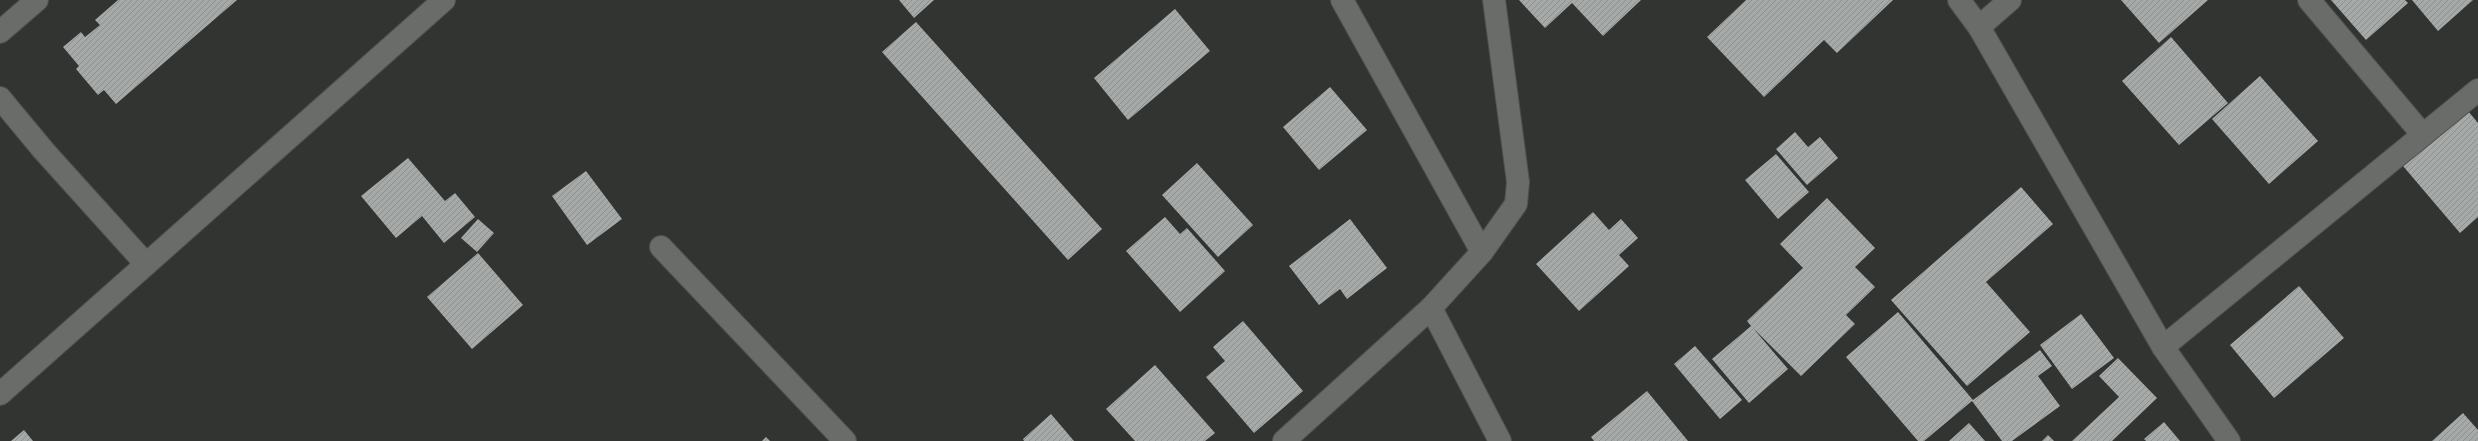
<svg xmlns="http://www.w3.org/2000/svg" width="2478" height="441" font-family="Cabin,sans-serif">
<style>
.building{fill:url(#building-hatch)}
.lines{fill:none;stroke-linecap:round;stroke-linejoin:round}
.minor-casing{stroke:#50514f;stroke-width:24}
.minor{stroke:#6a6c69;stroke-width:22}
</style>
<defs>
<pattern id="building-hatch" width="6" height="6" patternUnits="userSpaceOnUse"><rect width="6" height="6" fill="#a5a9a7"/><path d="M-1 1l2-2M0 6l6-6M5 7l2-2" fill="none" stroke="#8d908f"/></pattern>
</defs>
<rect width="100%" height="100%" fill="#323431"/>
<!-- building -->
<g class="building">
<path d="M118 0H237L116 104 104 90 98 95 76 69 79 66 63 47 81 32 85 37 100 25 95 20Z"/>
<path d="M899 0H934L914 18Z"/>
<path d="M1519 0H1641L1603 36 1572 3 1545 28Z"/>
<path d="M1746 0H1893L1837 53 1824 40 1764 97 1707 37Z"/>
<path d="M2121 0H2208L2159 43Z"/>
<path d="M2331 0H2405L2408 3 2366 40Z"/>
<path d="M2412 0H2473L2438 31Z"/>
<path d="M1175 9 1210 51 1128 120 1094 78Z"/>
<path d="M916 22 1102 229 1068 260 882 52Z"/>
<path d="M2171 37 2228 103 2179 145 2122 81Z"/>
<path d="M2260 76 2318 141 2269 184 2212 119Z"/>
<path d="M1330 87 1367 130 1319 170 1283 127Z"/>
<path d="M2468 111 2478 123V217L2460 233 2403 166Z"/>
<path d="M1795 132 1808 147 1820 137 1838 158 1807 185 1776 149Z"/>
<path d="M1776 154 1809 192 1778 219 1745 180Z"/>
<path d="M408 158 445 201 455 193 475 217 444 243 422 216 396 238 361 196Z"/>
<path d="M1197 163 1253 225 1218 257 1162 195Z"/>
<path d="M586 171 622 219 587 245 552 196Z"/>
<path d="M2021 187 2053 224 1986 282 2030 332 1967 386 1891 300Z"/>
<path d="M1827 198 1875 248 1855 267 1875 287 1846 315 1855 324 1801 376 1753 328 1788 369 1749 403 1712 359 1751 326 1747 321 1803 268 1780 244Z"/>
<path d="M1593 212 1609 230 1621 219 1638 238 1619 255 1629 266 1579 311 1536 264Z"/>
<path d="M1165 217 1180 234 1187 228 1225 271 1180 312 1126 251Z"/>
<path d="M478 219 494 233 477 252 461 238Z"/>
<path d="M1350 219 1387 268 1347 299 1340 289 1319 305 1289 266Z"/>
<path d="M478 253 523 305 472 349 427 297Z"/>
<path d="M2299 286 2344 338 2274 398 2230 345Z"/>
<path d="M1898 312 1973 400 2040 350 2052 366 2038 376 2060 406 2012 441H2002L1972 401 1924 441H1918L1846 357Z"/>
<path d="M2081 314 2114 358 2072 389 2040 345Z"/>
<path d="M1243 321 1303 391 1254 433 1206 377 1225 361 1213 347Z"/>
<path d="M1695 346 1742 400 1720 419 1674 364Z"/>
<path d="M2118 358 2157 398 2112 441H2072L2119 397 2099 376Z"/>
<path d="M1155 365 1215 433 1205 441H1135L1106 409Z"/>
<path d="M1647 391 1688 441H1594L1591 437Z"/>
<path d="M2463 413 2478 430V441H2432Z"/>
<path d="M1051 414 1074 441H1024L1023 439Z"/>
<path d="M2164 422 2180 441H2146L2144 439Z"/>
<path d="M1969 423 1985 441H1949Z"/>
<path d="M24 430 33 441H11Z"/>
<path d="M2048 435 2054 441H2042Z"/>
<path d="M766 437 770 441H762Z"/>
</g>
<g class="lines">
<defs>
<g id="minor">
<path d="M1342 0 1482 252"/>
<path d="M1959 0 1979 27 2163 347"/>
<path d="M2309 0 2423 135"/>
<path d="M1979 27 2010 0"/>
<path d="M0 32 37 0"/>
<path d="M0 98 44 151 146 264"/>
<path d="M661 247 845 441"/>
<path d="M1431 308 1500 441"/>
<path d="M0 394 444 0"/>
<path d="M1284 441 1431 308 1482 252 1516 204 1518 182 1494 0"/>
<path d="M2229 441 2163 347 2478 90"/>
</g>
</defs>
<!-- minor casing -->
<use href="#minor" class="minor-casing"/>
<!-- minor -->
<use href="#minor" class="minor"/>
</g>
</svg>
